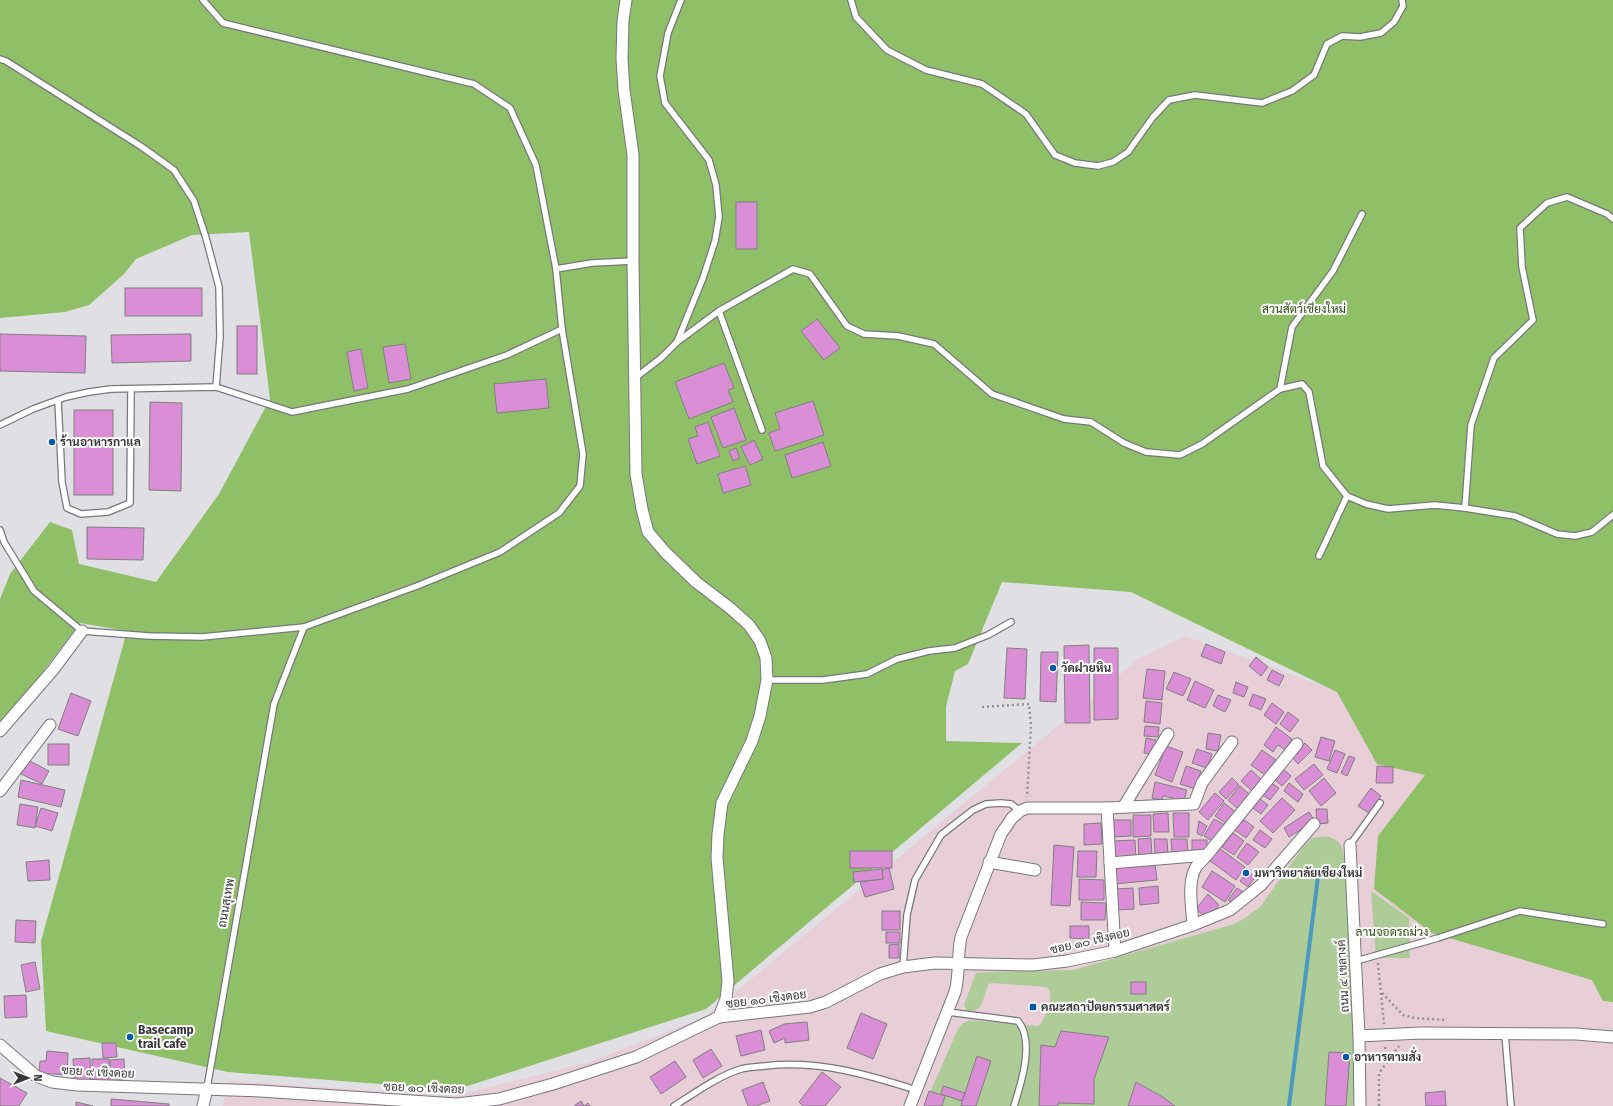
<svg xmlns="http://www.w3.org/2000/svg" width="1613" height="1106" font-family="'Fira Sans',Sarabun,sans-serif">
<style>
.education{fill:#e7ced7}
.green{fill:#aecc97}
.forest{fill:#8fbf66}
.lines{fill:none;stroke-linecap:round;stroke-linejoin:round}
.stream{stroke:#4a99c1;stroke-width:4}
.building{fill:#d98ed5;stroke:#827f82}
.lane-casing{stroke:#79777b;stroke-width:8}
.street-casing{stroke:#79777b;stroke-width:13}
.path{stroke:#929194;stroke-width:2.5;stroke-dasharray:2 3;stroke-linecap:butt}
.lane{stroke:#fff;stroke-width:5.5}
.street{stroke:#fff;stroke-width:11}
.poi-dot{fill:#035aa8;stroke:#fff;stroke-width:1.5}
.labels{text-anchor:middle;stroke-width:4;stroke-linejoin:round;paint-order:stroke}
.park-label{font-size:12px;fill:#2f4d0e;stroke:#fff}
.poi-label{font-size:12px;font-weight:bold;fill:#363537;stroke:#fff;text-anchor:start}
.street-label{font-size:12px;fill:#363537;stroke:#fff}
</style>
<rect width="100%" height="100%" fill="#e0dfe3"/>
<!-- education -->
<path class="education" d="M1185 636 1323 686 1613 728V1106H223L228 1081 455 1096 589 1062 704 1018 1140 658Z"/>
<!-- green -->
<g class="green">
<path d="M1325 836C1342 840 1342 846 1345 862L1355 1055 1353 1106H924L958 1029 963 1023 969 1020 1036 1026 1040 1025C1046 1014 1055 997 1047 987L992 983 989 984C982 998 984 1013 967 1011L964 1005 976 973 987 972 1073 970 1234 924 1245 918 1260 907 1303 847 1312 838Z"/>
<path d="M1371 891 1409 918 1410 958H1376Z"/>
</g>
<!-- forest -->
<path class="forest" d="M0 0H1613V1002L1603 1001 1592 980 1432 933 1374 889 1378 836 1425 775 1377 764 1337 692 1131 592 1002 582 968 664 955 671 946 707V741L1022 743 706 1009 455 1090 228 1072 46 1031 41 941 127 631 80 623 0 728V599L10 574 50 522 72 530 79 564 156 582 219 494 270 399 249 232 192 235 136 259 124 274 89 305 65 312 0 318Z"/>
<g class="lines">
<!-- stream -->
<path class="stream" d="M1289 1106 1318 877"/>
</g>
<!-- building -->
<g class="building">
<rect x="736" y="202" width="21" height="47"/>
<rect x="125" y="288" width="77" height="28"/>
<path d="M817 319 840 348 824 360 801 331Z"/>
<rect x="237" y="326" width="20" height="48"/>
<path d="M0 334 86 336 85 373 0 371Z"/>
<path d="M191 334V361L112 363 111 335Z"/>
<path d="M405 344 411 379 389 383 383 347Z"/>
<path d="M361 349 368 388 354 391 347 352Z"/>
<path d="M724 363 734 388 728 390 733 402 689 419 675 382Z"/>
<path d="M546 379 549 408 497 413 494 384Z"/>
<path d="M813 401 824 435 775 451 769 433 780 429 775 413Z"/>
<path d="M150 402 182 403 181 491 149 490Z"/>
<path d="M734 408 746 440 723 448 711 417Z"/>
<rect x="74" y="410" width="39" height="85"/>
<path d="M708 422 720 456 697 464 688 439 698 436 695 427Z"/>
<path d="M754 440 763 459 750 465 741 447Z"/>
<path d="M823 442 831 466 792 478 785 455Z"/>
<path d="M736 448 740 458 733 461 729 451Z"/>
<path d="M745 466 751 485 723 493 718 474Z"/>
<path d="M87 527 144 528 143 560 87 559Z"/>
<path d="M1206 644 1225 652 1221 664 1201 656Z"/>
<path d="M1089 645 1090 723H1065L1064 646Z"/>
<path d="M1007 648 1027 649 1025 699 1004 698Z"/>
<path d="M1094 648H1118V719L1094 720Z"/>
<path d="M1041 652H1058L1056 702 1040 701Z"/>
<path d="M1256 657 1268 667 1261 676 1249 666Z"/>
<path d="M1147 669 1165 671 1162 700 1143 698Z"/>
<path d="M1272 670 1284 676 1279 686 1267 680Z"/>
<path d="M1174 672 1191 679 1183 696 1166 689Z"/>
<path d="M1195 681 1214 690 1205 708 1187 700Z"/>
<path d="M1236 682 1248 687 1244 697 1233 693Z"/>
<path d="M71 693 91 701 78 736 58 729Z"/>
<path d="M1253 694 1266 699 1261 710 1249 705Z"/>
<path d="M1218 695 1231 700 1225 712 1213 706Z"/>
<path d="M1146 701 1162 703 1160 724 1144 722Z"/>
<path d="M1272 703 1284 712 1276 724 1264 715Z"/>
<path d="M1288 712 1299 720 1290 732 1280 724Z"/>
<path d="M1145 726 1159 727 1158 737 1144 736Z"/>
<path d="M1276 727 1292 739 1285 750 1278 745 1273 752 1264 745Z"/>
<path d="M1208 733 1221 735 1218 751 1206 749Z"/>
<path d="M1321 737 1335 741 1329 761 1315 757Z"/>
<path d="M1146 738 1156 740 1154 755 1144 753Z"/>
<path d="M1305 743 1312 750 1298 764 1291 756Z"/>
<rect x="48" y="744" width="21" height="21"/>
<path d="M1166 746 1183 752 1172 782 1155 775Z"/>
<path d="M1197 749 1212 754 1207 768 1192 763Z"/>
<path d="M1262 750 1276 760 1265 775 1251 765Z"/>
<path d="M1335 750 1345 754 1337 773 1327 769Z"/>
<path d="M1349 756 1355 758 1347 776 1341 773Z"/>
<path d="M28 760 49 771 42 784 21 774Z"/>
<path d="M1314 764 1323 775 1304 790 1295 779Z"/>
<path d="M1186 766 1201 771 1195 789 1180 784Z"/>
<path d="M1377 766 1393 767V783H1376Z"/>
<path d="M1282 768 1291 776 1282 786 1273 778Z"/>
<path d="M1251 770 1262 780 1252 791 1241 781Z"/>
<path d="M1232 778 1239 785 1226 799 1219 792Z"/>
<path d="M1324 778 1336 793 1321 806 1309 791Z"/>
<path d="M21 780 65 790 61 807 18 797Z"/>
<path d="M1155 782 1187 790 1183 804 1172 801 1173 798 1163 796 1162 800 1152 798Z"/>
<path d="M1270 782 1279 788 1270 800 1261 794Z"/>
<path d="M1289 783 1303 794 1298 802 1284 791Z"/>
<path d="M1240 786 1249 794 1237 808 1228 800Z"/>
<path d="M1371 788 1381 796 1369 813 1358 806Z"/>
<path d="M1215 793 1224 801 1208 820 1199 812Z"/>
<path d="M1282 798 1295 810 1273 833 1260 821Z"/>
<path d="M1260 799 1268 805 1261 814 1253 808Z"/>
<path d="M1224 803 1236 812 1227 824 1215 816Z"/>
<path d="M20 804 38 807 35 828 17 825Z"/>
<path d="M41 808 58 813 52 831 35 826Z"/>
<path d="M1316 809H1327L1328 823 1317 824Z"/>
<path d="M1309 812 1315 821 1289 837 1284 828Z"/>
<path d="M1168 813 1169 832H1154L1153 814Z"/>
<path d="M1173 813H1189V837H1174Z"/>
<path d="M1133 815H1151V836L1133 837Z"/>
<path d="M1214 819 1225 825 1215 843 1204 836Z"/>
<path d="M1243 819 1254 827 1246 838 1235 830Z"/>
<path d="M1110 820H1131V836L1111 837Z"/>
<path d="M1199 821 1207 826 1202 836 1197 833Z"/>
<path d="M1101 823 1102 844 1084 845V824Z"/>
<path d="M1260 830 1272 839 1265 848 1253 840Z"/>
<path d="M1233 833 1244 841 1234 855 1222 847Z"/>
<path d="M1151 838 1152 857H1139L1138 839Z"/>
<path d="M1154 839H1167L1168 855H1155Z"/>
<path d="M1171 839H1187L1188 854 1172 855Z"/>
<path d="M1135 840 1136 859 1113 860 1112 841Z"/>
<rect x="1192" y="840" width="15" height="11"/>
<path d="M1247 843 1259 852 1248 865 1237 857Z"/>
<path d="M1054 845 1074 847 1070 906 1051 905Z"/>
<path d="M1219 848 1245 867 1236 880 1209 860Z"/>
<rect x="850" y="851" width="42" height="17"/>
<path d="M1078 851H1097L1096 877H1077Z"/>
<path d="M49 860 50 880 28 881 26 862Z"/>
<path d="M1155 864 1157 880 1114 884 1113 868Z"/>
<path d="M889 868 894 889 865 897 860 882 883 879 882 870Z"/>
<path d="M882 869 883 879 854 882 853 872Z"/>
<path d="M1212 871 1235 886 1225 902 1202 887Z"/>
<path d="M1248 871 1255 877 1248 887 1240 881Z"/>
<path d="M1079 879 1104 880V900H1079Z"/>
<path d="M1158 886 1159 903 1140 905 1139 888Z"/>
<path d="M1133 888 1134 909 1116 910 1115 889Z"/>
<path d="M1237 888 1243 892 1234 904 1228 900Z"/>
<path d="M1208 894 1219 905 1207 919 1196 909Z"/>
<path d="M1081 902 1106 903 1105 920H1081Z"/>
<rect x="882" y="911" width="18" height="19"/>
<path d="M16 920 36 921 35 943 15 942Z"/>
<path d="M1070 926H1089V939L1070 938Z"/>
<rect x="886" y="932" width="14" height="11"/>
<path d="M899 944V958H889V945Z"/>
<path d="M35 962 40 989 26 992 21 965Z"/>
<rect x="1131" y="982" width="15" height="12"/>
<path d="M26 995 27 1017 5 1018 4 996Z"/>
<path d="M861 1013 887 1024 873 1059 847 1048Z"/>
<path d="M807 1022 809 1040 785 1043V1038L774 1043 769 1031 784 1024Z"/>
<path d="M761 1030 765 1050 741 1056 736 1036Z"/>
<path d="M1061 1031 1109 1037 1094 1079V1104L1058 1103V1106H1039L1041 1045 1055 1047Z"/>
<path d="M102 1043H116L117 1057 103 1058Z"/>
<path d="M711 1049 722 1066 703 1078 693 1060Z"/>
<path d="M47 1051 68 1053 67 1075 39 1073 40 1061H46Z"/>
<path d="M1329 1052 1350 1053 1346 1106H1325Z"/>
<path d="M977 1056 991 1061 976 1106H964L961 1105Z"/>
<path d="M90 1058 91 1081 74 1082 73 1059Z"/>
<rect x="92" y="1059" width="17" height="22"/>
<path d="M124 1059 125 1079H110V1060Z"/>
<path d="M675 1061 686 1077 661 1094 650 1077Z"/>
<path d="M822 1072 841 1087 825 1106H803L799 1102Z"/>
<path d="M0 1078 27 1093 19 1106H0Z"/>
<path d="M763 1082 770 1101 756 1106H748L742 1090Z"/>
<path d="M1136 1082 1161 1096 1175 1106H1128Z"/>
<path d="M943 1086 965 1093 962 1101 941 1094Z"/>
<path d="M929 1091 945 1096 942 1106H924Z"/>
<path d="M1445 1091 1446 1106H1426L1425 1093Z"/>
<path d="M111 1099 169 1104V1106H111Z"/>
<path d="M581 1101 584 1106 588 1103 590 1106H574Z"/>
<path d="M76 1102 93 1106H76Z"/>
</g>
<g class="lines">
<defs>
<g id="lane">
<path d="M203 0 223 23 474 84 510 108 536 165 556 269 562 329 583 454 580 486 559 513 500 552 417 586 304 627"/>
<path d="M851 0 856 17 887 50 926 70 982 84 1026 114 1055 155 1075 163 1098 166 1113 162 1128 152 1153 117 1169 100 1195 95 1262 103 1292 91 1314 75 1327 44 1342 36 1360 37 1381 33 1394 22 1403 6 1402 0"/>
<path d="M0 59 6 61 142 147 174 170 194 201 206 238 219 287 220 337 216 387"/>
<path d="M556 269 592 263 633 261"/>
<path d="M719 311 762 430"/>
<path d="M677 342 719 311 793 269 810 274 847 326 864 334 898 336 934 344 992 394 1064 419 1091 422 1124 443 1146 452 1180 455 1202 444 1280 389 1302 384 1309 392 1323 466 1347 496 1366 504 1388 509 1435 505 1465 508 1515 516 1557 534 1575 536 1592 532 1613 515"/>
<path d="M635 378 661 358 677 342 703 278 715 241 719 217 716 185 709 160 665 103 660 76 668 33 681 0"/>
<path d="M1280 389 1292 327 1333 271 1362 214"/>
<path d="M58 400 62 482 67 508 81 514 108 512 130 503 131 389"/>
<path d="M0 425 33 409 66 397 89 392 111 389 216 387 292 412 408 389 507 355 562 329"/>
<path d="M1465 508 1471 425 1494 358 1533 320 1522 267 1520 228 1547 203 1567 197 1607 214 1613 219"/>
<path d="M0 530 4 542 34 591 82 631 149 636 202 637 304 627 274 704 207 1088"/>
<path d="M1319 556 1347 496"/>
<path d="M767 680H823L867 674 897 659 929 651 955 648 988 635 1011 622"/>
<path d="M1350 845 1380 803"/>
<path d="M1356 961 1438 938 1520 911 1603 924"/>
<path d="M903 967 907 915 915 880 941 835 973 810 986 804 1001 803 1011 804 1020 811"/>
<path d="M948 1012 1018 1021C1035 1041 1021 1084 1014 1106"/>
<path d="M1505 1034 1511 1106"/>
<path d="M674 1106C695 1093 718 1076 741 1069 748 1067 757 1067 765 1066 818 1060 866 1074 916 1090"/>
</g>
<g id="street">
<path d="M626 0 623 21 622 59 624 90 633 155V261L636 474 642 509 648 532 665 552 696 582 730 608 749 625 760 641 766 658 767 680 760 716 752 741 722 803 718 834 717 858 728 981 726 999 719 1017"/>
<path d="M0 731 53 670 82 631"/>
<path d="M0 791 50 725"/>
<path d="M1124 806 1168 734"/>
<path d="M1107 808 1115 951"/>
<path d="M1350 845 1359 1036 1360 1106"/>
<path d="M989 862 1035 870"/>
<path d="M1110 863 1207 855"/>
<path d="M1193 925C1192 907 1187 883 1196 867 1199 863 1204 859 1207 855L1297 744"/>
<path d="M1359 1036 1421 1033 1576 1034 1613 1037"/>
<path d="M0 1045 36 1076 52 1082 77 1085 260 1091 457 1104 499 1099 553 1084 636 1057 719 1017 810 1007 826 1002 880 974 903 967 935 963 1033 965 1067 961 1115 951 1193 925 1230 910 1261 885 1314 824"/>
<path d="M203 1106 207 1088"/>
<path d="M910 1106 955 992C960 974 957 955 961 937L1001 834 1012 818 1020 811 1027 808H1107L1194 804 1202 783 1232 742"/>
</g>
</defs>
<!-- lane casing -->
<use href="#lane" class="lane-casing"/>
<!-- street casing -->
<use href="#street" class="street-casing"/>
<!-- path -->
<g class="path">
<path d="M982 707 1029 704 1031 725 1027 797"/>
<path d="M1378 963 1384 1024"/>
<path d="M1382 993 1403 1015 1415 1018 1445 1020"/>
<path d="M1385 1047 1386 1062"/>
<path d="M1379 1106V1073L1399 1046"/>
</g>
<!-- lane -->
<use href="#lane" class="lane"/>
<!-- street -->
<use href="#street" class="street"/>
</g>
<!-- markers -->
<g class="poi-dot">
<circle cx="52" cy="442" r="4"/>
<circle cx="1053" cy="668" r="4"/>
<circle cx="1246" cy="873" r="4"/>
<rect x="1029" y="1003" width="8" height="8" rx="2"/>
<circle cx="130" cy="1037" r="4"/>
<circle cx="1346" cy="1057" r="4"/>
</g>
<g class="labels">
<!-- park labels -->
<g class="park-label">
<text x="1304" y="313">สวนสัตว์เชียงใหม่</text>
<text x="1392" y="936">ลานจอดรถม่วง</text>
</g>
<!-- poi labels -->
<g class="poi-label">
<text x="60" y="446">ร้านอาหารกาแล</text>
<text x="1061" y="672">วัดฝายหิน</text>
<text x="1254" y="877">มหาวิทยาลัยเชียงใหม่</text>
<text x="1041" y="1011">คณะสถาปัตยกรรมศาสตร์</text>
<text x="138" y="1034">Basecamp<tspan x="138" dy="14">trail cafe</tspan></text>
<text x="1354" y="1061">อาหารตามสั่ง</text>
</g>
<!-- street labels -->
<g class="street-label">
<text transform="translate(226 903) rotate(-80)" y="4">ถนนสุเทพ</text>
<text transform="translate(1090 941) rotate(-13)" y="4">ซอย ๑๐ เชิงดอย</text>
<text transform="translate(1343 976) rotate(-93)" y="4">ถนน ๔ เขลางค์</text>
<text transform="translate(766 999) rotate(-7)" y="4">ซอย ๑๐ เชิงดอย</text>
<text transform="translate(98 1072) rotate(3)" y="4">ซอย ๙ เชิงดอย</text>
<text transform="translate(424 1088) rotate(2)" y="4">ซอย ๑๐ เชิงดอย</text>
</g>
</g>
<!-- north arrow -->
<g transform="translate(28 1078) rotate(90)" stroke="#ffffff" stroke-width="3" paint-order="stroke">
<path d="M0-3L7 15L0 10L-7 15Z" fill="#363537"/>
<text y="-6" font-size="11" font-weight="bold" text-anchor="middle" fill="#363537">N</text>
</g>
</svg>
